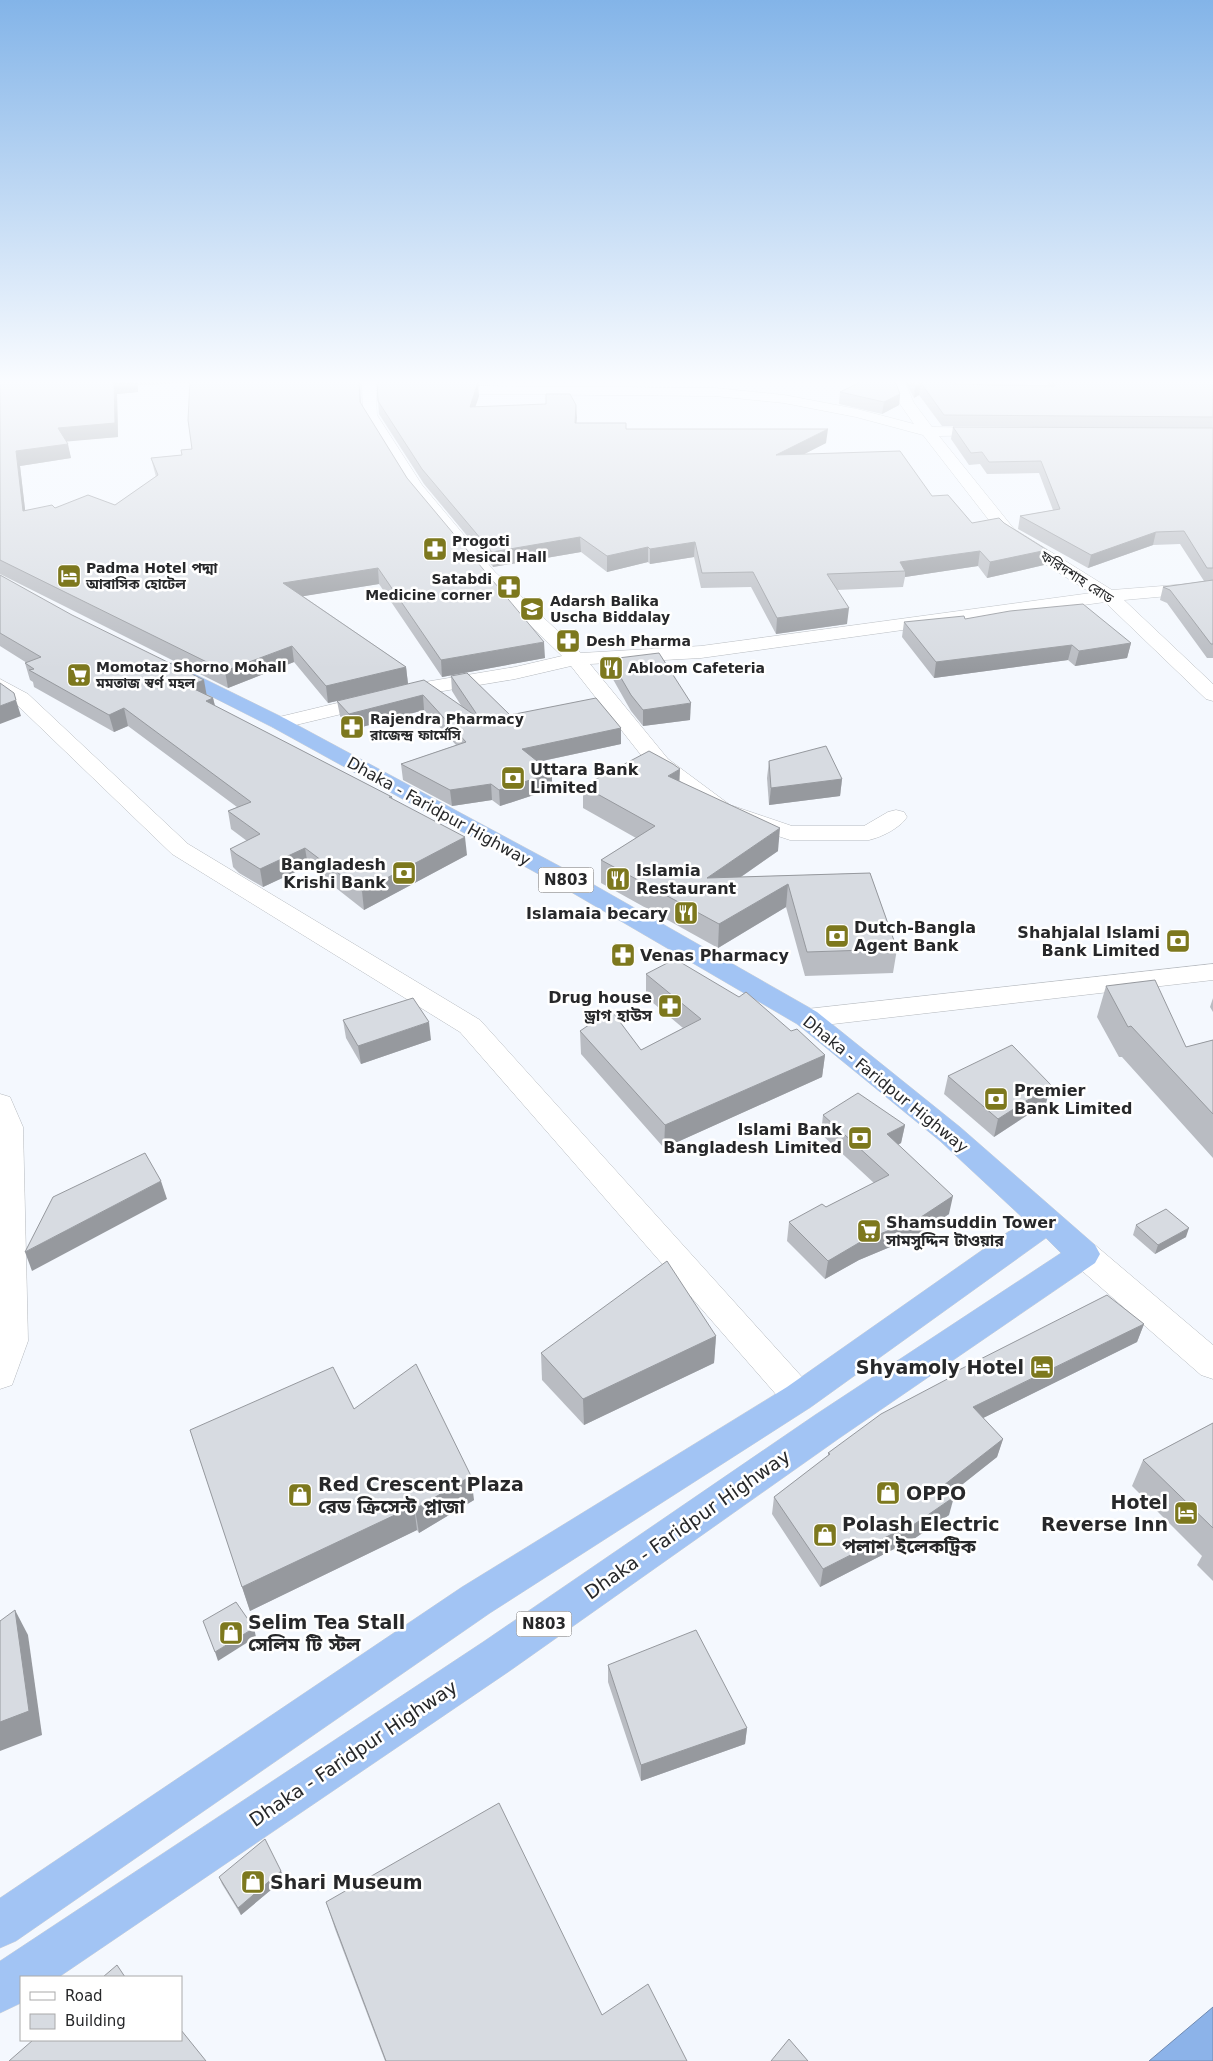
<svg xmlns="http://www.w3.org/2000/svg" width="1213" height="2061" font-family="'DejaVu Sans','Noto Sans Bengali',sans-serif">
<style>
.water{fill:#8cb3e9;stroke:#6e89b0}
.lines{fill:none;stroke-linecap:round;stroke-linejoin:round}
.minor-casing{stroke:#b5b9be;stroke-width:1}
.secondary-casing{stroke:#b5b9be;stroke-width:1}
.trunk-casing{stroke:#d4d4d4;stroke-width:1}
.minor{fill:#fff;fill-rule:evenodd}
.secondary{fill:#fff;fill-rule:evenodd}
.trunk{fill:#a2c4f4;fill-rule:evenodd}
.wall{fill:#b9bcc2;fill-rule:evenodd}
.shaded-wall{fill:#96999e}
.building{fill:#d7dbe1;stroke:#96999e}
.labels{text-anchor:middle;stroke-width:5;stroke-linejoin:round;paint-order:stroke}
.far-poi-label{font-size:14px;font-weight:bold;fill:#27282a;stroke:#fff;text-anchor:start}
.far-street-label{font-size:14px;fill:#27282a;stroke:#fff}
.shield{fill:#fff;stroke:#68686a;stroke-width:1}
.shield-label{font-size:15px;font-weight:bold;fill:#27282a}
.poi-label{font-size:16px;font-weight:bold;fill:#27282a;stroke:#fff;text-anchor:start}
.street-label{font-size:16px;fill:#27282a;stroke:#fff}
.near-poi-label{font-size:19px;font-weight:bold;fill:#27282a;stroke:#fff;text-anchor:start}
.near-street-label{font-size:19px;fill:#27282a;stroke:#fff}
</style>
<rect width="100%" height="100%" fill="#f4f8fe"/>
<!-- water -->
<path class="water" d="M1213 2007V2061H1149Z"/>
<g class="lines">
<defs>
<g id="minor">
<path d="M362 381 484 386 715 388 784 395 857 409 914 424 900 404 890 381H904L914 403 932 427 995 428 997 431 990 435 939 436 1014 529 1112 590 1213 582V592L1124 600 1213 684V701L1206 699 1105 602 701 658 590 664 668 759 730 805 792 826H864L888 812 896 810 904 812 907 817C900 828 882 837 869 840H790L714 815 652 769 571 666 515 679 425 694 279 729 272 727 269 723 272 719 279 717 425 682 515 667 562 656 483 580 410 491 363 415ZM376 390 484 394 715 396 784 403 856 417 923 435 1002 537 1091 593 701 646 581 653 495 572 422 485 377 415Z"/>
<path d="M0 679 28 694 188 844 480 1020 811 1387 817 1397 811 1407 799 1412 787 1407 460 1032 172 854 14 702 0 694Z"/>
<path d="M1213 964V980L807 1027 797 1024 793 1018 797 1012 807 1009Z"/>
<path d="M0 1094 10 1097 23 1127 28 1341 12 1385 0 1389Z"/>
</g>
<path id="secondary" d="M1084 1242 1095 1245 1213 1345V1379L1201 1375 1073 1263 1068 1254 1073 1245Z"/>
<path id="trunk" d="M172 663 286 719 589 882 817 1012 960 1127 1095 1245 1100 1254 1095 1263 841 1437 511 1670 59 1977H21V2003L0 2013V1961L483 1642 815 1415 1061 1253 1046 1238 811 1407 490 1613 16 1941 0 1948V1898L462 1587 787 1387 1025 1220 940 1141 797 1024 571 892 272 727 165 673 162 669 165 665Z"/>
</defs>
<!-- minor casing -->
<use href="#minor" class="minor-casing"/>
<!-- secondary casing -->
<use href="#secondary" class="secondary-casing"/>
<!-- trunk casing -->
<use href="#trunk" class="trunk-casing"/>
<!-- minor -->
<use href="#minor" class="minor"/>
<!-- secondary -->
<use href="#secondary" class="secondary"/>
<!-- trunk -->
<use href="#trunk" class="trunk"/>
</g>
<!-- wall -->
<g class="wall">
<path d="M0 381H360L361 404 407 478 545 658 442 677 379 584 303 596 406 667 408 684 462 707 452 691 451 676 510 715 621 728V744L538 762 552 789 500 806 492 800 452 806 403 780 401 764 456 745 424 710 351 730 340 716 337 701 328 703 294 662 228 688 0 574ZM190 383 192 449 181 450 182 455 151 458 156 477 115 505 25 510 20 466 71 458 66 441 118 437 117 394 138 392V385Z"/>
<path d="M905 381H951L953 384 1048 386 1046 381H1213V658H1207L1167 603 1160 600 1163 587 1204 581 1180 544 1153 545 1088 568 1018 529 1020 516 1053 510 1039 473 987 474 980 464 969 465 951 439 953 427 1118 428 942 426 919 395 914 398Z"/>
<path d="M840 392 900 394 899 405 882 414 839 404Z"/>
<path d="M479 396 475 407 576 405V423L626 429 826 443 804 454 932 496 972 523H1004L1047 550 1044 565 987 578 978 566 905 577 903 587 837 590 847 624 776 634 751 587 701 588 694 557 650 564 648 562 607 572 581 552 493 567 424 484 379 414 378 401Z"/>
<path d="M0 575 213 698 215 706 392 797 393 799 467 855 364 910 308 866 263 887 239 873 233 867 230 849 247 841 231 829 228 811 237 807 128 726 114 732 34 687 33 682 30 680 25 663H27L0 646Z"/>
<path d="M965 619 1131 643 1127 658 1075 666 1068 660 934 678 902 637 904 622Z"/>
<path d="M610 659 690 720 643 726 631 711 610 674Z"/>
<path d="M769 761 842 779 840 796 769 805 767 778Z"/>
<path d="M680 781 778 851 741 877 870 873 897 949 893 973 805 976 786 907 718 948 601 883V860L636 838 583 808V786Z"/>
<path d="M646 974 791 1031 825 1055 822 1077 664 1148 581 1054 580 1031 641 1050 683 1028 646 997Z"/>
<path d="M1106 986 1186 1047 1213 1040V1158L1122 1057H1119L1097 1017Z"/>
<path d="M1213 998V1012L1210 1007Z"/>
<path d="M343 1020 431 1040 361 1064 346 1038Z"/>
<path d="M948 1076 1051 1085 1046 1103 994 1137 944 1094Z"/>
<path d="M823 1115 905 1125 901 1143 898 1145 949 1214 914 1237 859 1260 825 1279 787 1241 789 1222 826 1207 874 1183 821 1134Z"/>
<path d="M1136 1225 1186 1237 1155 1254 1133 1235Z"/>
<path d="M1144 1324 1137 1342 983 1418 1003 1439 997 1457 951 1493 949 1515 896 1551 894 1549 820 1587 772 1514 774 1497 828 1456V1453L952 1377 953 1373Z"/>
<path d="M716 1336 714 1363 584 1425 542 1380 541 1353Z"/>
<path d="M354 1409 474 1500 419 1533 417 1530 250 1611 190 1430Z"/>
<path d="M1213 1423V1581L1197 1565 1202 1556 1132 1486 1143 1460Z"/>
<path d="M608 1665 747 1728 745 1744 641 1781 608 1682Z"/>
<path d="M281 1871 284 1879 241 1915 222 1884 219 1877Z"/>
<path d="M326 1902 602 2015 687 2061H385L335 1929Z"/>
</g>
<!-- shaded-wall -->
<g class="shaded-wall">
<path d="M114 381H137L138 385V392L117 394 118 437 62 442 58 428Z"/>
<path d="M359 381H360L361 416 360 402Z"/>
<path d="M478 382 479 396 471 420 470 407Z"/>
<path d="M921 383 919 395 914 398 915 386Z"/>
<path d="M900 394 899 405 882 414 884 402Z"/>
<path d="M576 405 577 418 575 436V423Z"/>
<path d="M828 429 826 443 775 469 776 455Z"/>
<path d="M68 444 71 458 20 466 27 526 23 511 16 451Z"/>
<path d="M1156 532 1153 545 1088 568 1091 555Z"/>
<path d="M580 537 581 552 493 567 492 552Z"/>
<path d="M695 542 694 557 650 564V549Z"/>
<path d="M648 547V562L607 572V556Z"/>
<path d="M1047 550 1044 565 987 578 990 562Z"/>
<path d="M980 551 978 566 905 577V571L900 562Z"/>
<path d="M378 568 379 584 286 599 283 583Z"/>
<path d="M849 608 847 624 776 634 777 618Z"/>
<path d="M544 642 545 658 442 677 441 660Z"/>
<path d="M1131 643 1127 658 1075 666 1079 651Z"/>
<path d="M1072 645 1068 660 934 678 936 662Z"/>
<path d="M292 646 294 662 228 688 225 671Z"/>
<path d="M406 667 408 684 328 703 326 686Z"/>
<path d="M204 680 207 697 188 686Z"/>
<path d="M423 695 424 710 351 730 349 714Z"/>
<path d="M213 698 217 715 206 701Z"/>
<path d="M16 700 21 716 0 724V706Z"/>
<path d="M691 703 690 720 643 726V710Z"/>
<path d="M124 708 128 726 114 732 109 715Z"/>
<path d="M621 728V744L523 765 522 749Z"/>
<path d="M680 769 679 792 668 776Z"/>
<path d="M552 773V789L500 806 499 790Z"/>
<path d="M842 779 840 796 769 805 771 788Z"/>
<path d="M491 784 492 800 452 806 450 790Z"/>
<path d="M780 828 778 851 706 901 707 878Z"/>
<path d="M465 837 467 855 364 910 362 891Z"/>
<path d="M305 848 308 866 263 887 260 869Z"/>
<path d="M788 884 786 907 718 948 719 924Z"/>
<path d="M429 1022 431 1040 361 1064 358 1046Z"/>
<path d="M825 1055 822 1077 664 1148 665 1125Z"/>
<path d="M1051 1085 1046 1103 994 1137 998 1119Z"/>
<path d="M905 1125 901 1143 884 1152 887 1134Z"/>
<path d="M161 1181 167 1199 32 1271 25 1252Z"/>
<path d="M953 1196 949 1214 914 1237 859 1260 825 1279 828 1261 862 1241Z"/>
<path d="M1189 1228 1186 1237 1155 1254 1158 1245Z"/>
<path d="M1144 1324 1137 1342 969 1425 973 1407Z"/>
<path d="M716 1336 714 1363 584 1425 583 1399Z"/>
<path d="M1003 1439 997 1457 939 1503 944 1485Z"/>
<path d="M471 1476 474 1500 419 1533 415 1509Z"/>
<path d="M954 1497 949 1515 896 1551 900 1534Z"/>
<path d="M414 1506 417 1530 250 1611 242 1587Z"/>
<path d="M898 1531 894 1549 820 1587 823 1569Z"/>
<path d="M15 1610 28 1635 42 1735 0 1751V1722Z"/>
<path d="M254 1628 256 1637 218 1661 215 1652Z"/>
<path d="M747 1728 745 1744 641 1781V1765Z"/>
<path d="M281 1871 284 1879 241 1915 238 1908Z"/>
</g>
<!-- building -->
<g class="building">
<path d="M0 381H114L115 423 58 428 68 444 16 451 23 511 52 505 55 508 88 495 115 505 158 475 151 458 182 455 181 450 192 449 188 420 190 381H359L360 402 407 478 544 642 441 660 378 568 283 583 406 667 326 686 292 646 225 671 0 560Z"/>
<path d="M377 381H446L478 382 470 407 546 404V394H570L576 405 575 423H626V429H828L776 455 900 451 932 496 948 495 972 523 999 518 1004 523 1047 550 990 562 980 551 900 562 905 571 827 574 849 608 777 618 753 572 702 573 695 542 650 549 648 547 607 556 580 537 492 552 422 469 378 401Z"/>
<path d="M863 381H895L900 394 884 402 840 392Z"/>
<path d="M912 381H951L953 384 1055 386 1053 381H1213V417L944 415 921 383 915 386Z"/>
<path d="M953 427 1213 428V568H1207L1184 531 1156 532 1091 555 1020 516 1060 509 1041 461 989 462 982 452 971 453Z"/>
<path d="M0 575 72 615 204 680 188 686 213 698 206 701 392 797H389L465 837 362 891 305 848 260 869 236 854 230 849 260 834 228 811 251 802 124 708 109 715 29 670 34 669 25 663 41 657 0 633Z"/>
<path d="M1213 580V644H1211L1170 590 1163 587Z"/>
<path d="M1083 604 1131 643 1079 651 1072 645 936 662 904 622 964 616 965 619 1010 611Z"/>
<path d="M659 653 691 703 643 710 631 695 610 659Z"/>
<path d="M467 673 510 715 596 698 621 728 522 749 552 773 499 790 491 784 450 790 401 764 466 742 423 695 349 714 337 701 424 680 480 719 451 676Z"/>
<path d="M0 683 14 693 16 700 0 706Z"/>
<path d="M826 746 842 779 771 788 769 761Z"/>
<path d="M649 751 673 764 680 769 668 776 780 828 707 878 870 873 897 949 807 952 788 884 719 924 601 860 655 826 583 786Z"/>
<path d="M675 959 739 997 746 992 791 1031 797 1029 825 1055 665 1125 580 1031 611 1010 641 1050 701 1019 646 974Z"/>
<path d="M1155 980 1186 1047 1213 1040V1114L1131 1026 1128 1027 1106 986Z"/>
<path d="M413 998 429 1022 358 1046 343 1020Z"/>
<path d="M1012 1045 1051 1085 998 1119 948 1076Z"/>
<path d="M858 1093 905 1125 887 1134 953 1196 918 1219 862 1241 828 1261 789 1222 822 1204 826 1207 889 1175 823 1115Z"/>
<path d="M145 1153 161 1181 25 1252 53 1197Z"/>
<path d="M1166 1209 1189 1228 1158 1245 1136 1225Z"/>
<path d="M667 1261 716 1336 583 1399 541 1353Z"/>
<path d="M1107 1295 1144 1324 973 1407 1003 1439 944 1485 954 1497 900 1534 898 1531 823 1569 774 1497 830 1454 828 1453 881 1414 955 1375 953 1373Z"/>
<path d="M416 1364 471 1476 415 1509 414 1506 242 1587 190 1430 333 1367 354 1409Z"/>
<path d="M1213 1423V1528L1143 1460Z"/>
<path d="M236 1602 254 1628 215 1652 203 1621Z"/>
<path d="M15 1610 29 1711 0 1722V1621Z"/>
<path d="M696 1630 747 1728 641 1765 608 1665Z"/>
<path d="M499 1803 602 2015 648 1984 687 2061H386L326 1902Z"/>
<path d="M265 1839 281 1871 238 1908 219 1877Z"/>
<path d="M117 1965 125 1977H103Z"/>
<path d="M181 2030 206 2061H9L33 2040H181Z"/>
<path d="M789 2039 808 2061H771Z"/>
</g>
<!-- sky -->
<linearGradient id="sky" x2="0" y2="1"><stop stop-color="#83b4e8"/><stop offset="0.57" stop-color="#fafcff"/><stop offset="1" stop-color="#fafcff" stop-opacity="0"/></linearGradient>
<rect width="1213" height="670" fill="url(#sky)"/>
<!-- icons -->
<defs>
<symbol id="pharmacy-square" viewBox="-11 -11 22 22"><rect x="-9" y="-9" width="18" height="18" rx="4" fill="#7d781e" stroke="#fff"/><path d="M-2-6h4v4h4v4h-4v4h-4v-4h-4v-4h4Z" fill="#fff"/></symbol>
<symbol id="hotel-square" viewBox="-11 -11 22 22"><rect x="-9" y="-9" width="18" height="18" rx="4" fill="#7d781e" stroke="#fff"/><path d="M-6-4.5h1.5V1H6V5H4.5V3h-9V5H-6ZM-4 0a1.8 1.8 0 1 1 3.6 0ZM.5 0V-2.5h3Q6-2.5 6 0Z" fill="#fff"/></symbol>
<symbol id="school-square" viewBox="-11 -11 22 22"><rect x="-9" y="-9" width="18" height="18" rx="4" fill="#7d781e" stroke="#fff"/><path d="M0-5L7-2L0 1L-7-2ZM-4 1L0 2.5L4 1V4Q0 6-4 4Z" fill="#fff"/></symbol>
<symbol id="restaurant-square" viewBox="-11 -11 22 22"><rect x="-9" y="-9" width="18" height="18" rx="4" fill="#7d781e" stroke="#fff"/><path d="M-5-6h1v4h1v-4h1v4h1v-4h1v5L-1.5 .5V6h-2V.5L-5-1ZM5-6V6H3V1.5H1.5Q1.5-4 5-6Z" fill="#fff"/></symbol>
<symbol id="supermarket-square" viewBox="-11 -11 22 22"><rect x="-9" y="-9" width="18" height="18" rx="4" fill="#7d781e" stroke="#fff"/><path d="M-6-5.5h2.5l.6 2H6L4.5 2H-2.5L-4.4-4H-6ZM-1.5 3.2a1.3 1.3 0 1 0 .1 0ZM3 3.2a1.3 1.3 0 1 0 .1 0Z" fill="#fff"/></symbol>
<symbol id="bank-square" viewBox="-11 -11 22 22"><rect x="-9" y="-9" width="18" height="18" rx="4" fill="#7d781e" stroke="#fff"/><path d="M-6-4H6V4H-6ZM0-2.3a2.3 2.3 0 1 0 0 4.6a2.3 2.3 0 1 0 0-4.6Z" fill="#fff"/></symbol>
<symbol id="shop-square" viewBox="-11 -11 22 22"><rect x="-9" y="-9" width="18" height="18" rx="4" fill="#7d781e" stroke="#fff"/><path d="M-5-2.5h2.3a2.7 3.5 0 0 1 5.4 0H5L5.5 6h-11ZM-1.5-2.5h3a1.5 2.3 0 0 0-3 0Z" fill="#fff"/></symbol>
</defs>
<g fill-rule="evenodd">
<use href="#pharmacy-square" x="421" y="535" width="28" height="28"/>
<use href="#hotel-square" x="55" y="562" width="28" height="28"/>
<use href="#pharmacy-square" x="495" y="573" width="28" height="28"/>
<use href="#school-square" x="518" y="595" width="28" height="28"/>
<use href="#pharmacy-square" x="554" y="627" width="28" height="28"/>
<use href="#restaurant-square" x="597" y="654" width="28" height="28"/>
<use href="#supermarket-square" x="65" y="661" width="28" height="28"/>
<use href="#pharmacy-square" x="338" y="713" width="28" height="28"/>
<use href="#bank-square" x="499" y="764" width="28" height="28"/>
<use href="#bank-square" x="390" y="859" width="28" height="28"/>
<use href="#restaurant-square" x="604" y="865" width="28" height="28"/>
<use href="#restaurant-square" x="672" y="899" width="28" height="28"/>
<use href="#bank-square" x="823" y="922" width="28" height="28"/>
<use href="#bank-square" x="1164" y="927" width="28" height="28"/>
<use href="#pharmacy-square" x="609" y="941" width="28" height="28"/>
<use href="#pharmacy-square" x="656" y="992" width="28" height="28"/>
<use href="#bank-square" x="982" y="1085" width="28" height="28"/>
<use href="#bank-square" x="846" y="1124" width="28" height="28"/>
<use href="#supermarket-square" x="855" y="1217" width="28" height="28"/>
<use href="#hotel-square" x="1028" y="1353" width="28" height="28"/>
<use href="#shop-square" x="874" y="1479" width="28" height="28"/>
<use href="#shop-square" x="286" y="1481" width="28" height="28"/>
<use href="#hotel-square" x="1172" y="1499" width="28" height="28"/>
<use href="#shop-square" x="811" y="1521" width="28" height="28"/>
<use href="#shop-square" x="217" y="1619" width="28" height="28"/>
<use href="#shop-square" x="239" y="1868" width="28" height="28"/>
</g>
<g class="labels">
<!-- far-poi labels -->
<g class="far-poi-label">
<text x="452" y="546">Progoti<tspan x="452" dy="16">Mesical Hall</tspan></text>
<text x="86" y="573">Padma Hotel পদ্মা<tspan x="86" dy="16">আবাসিক হোটেল</tspan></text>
<text x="492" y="584" text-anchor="end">Satabdi<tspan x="492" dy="16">Medicine corner</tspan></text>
<text x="550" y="606">Adarsh Balika<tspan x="550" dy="16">Uscha Biddalay</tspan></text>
<text x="586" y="646">Desh Pharma</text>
<text x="96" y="672">Momotaz Shorno Mohall<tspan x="96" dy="16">মমতাজ স্বর্ণ মহল</tspan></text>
<text x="628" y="673">Abloom Cafeteria</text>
<text x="370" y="724">Rajendra Pharmacy<tspan x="370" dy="16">রাজেন্দ্র ফার্মেসি</tspan></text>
</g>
<!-- far-street labels -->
<g class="far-street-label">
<text transform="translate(1077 577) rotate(33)" y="5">ফরিদশাহ রোড</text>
</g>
<!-- shield labels -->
<g class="shield">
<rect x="538.5" y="867.5" width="55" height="25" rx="4"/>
<rect x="516.5" y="1611.5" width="55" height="25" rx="4"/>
</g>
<g class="shield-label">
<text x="566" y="885">N803</text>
<text x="544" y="1629">N803</text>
</g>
<!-- poi labels -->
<g class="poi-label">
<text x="530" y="775">Uttara Bank<tspan x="530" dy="18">Limited</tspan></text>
<text x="386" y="870" text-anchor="end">Bangladesh<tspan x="386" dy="18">Krishi Bank</tspan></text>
<text x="636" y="876">Islamia<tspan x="636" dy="18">Restaurant</tspan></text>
<text x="668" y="919" text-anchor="end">Islamaia becary</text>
<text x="854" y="933">Dutch-Bangla<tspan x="854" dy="18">Agent Bank</tspan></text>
<text x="1160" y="938" text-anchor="end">Shahjalal Islami<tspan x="1160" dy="18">Bank Limited</tspan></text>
<text x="640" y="961">Venas Pharmacy</text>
<text x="652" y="1003" text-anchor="end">Drug house<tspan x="652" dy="18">ড্রাগ হাউস</tspan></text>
<text x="1014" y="1096">Premier<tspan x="1014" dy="18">Bank Limited</tspan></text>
<text x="842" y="1135" text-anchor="end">Islami Bank<tspan x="842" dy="18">Bangladesh Limited</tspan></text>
<text x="886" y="1228">Shamsuddin Tower<tspan x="886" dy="18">সামসুদ্দিন টাওয়ার</tspan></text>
</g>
<!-- street labels -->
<g class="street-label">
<text transform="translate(439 811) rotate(29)" y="6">Dhaka - Faridpur Highway</text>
<text transform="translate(886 1084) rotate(39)" y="6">Dhaka - Faridpur Highway</text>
</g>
<!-- near-poi labels -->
<g class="near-poi-label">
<text x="1024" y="1374" text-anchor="end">Shyamoly Hotel</text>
<text x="318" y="1491">Red Crescent Plaza<tspan x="318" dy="22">রেড ক্রিসেন্ট প্লাজা</tspan></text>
<text x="906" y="1500">OPPO</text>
<text x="1168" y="1509" text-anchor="end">Hotel<tspan x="1168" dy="22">Reverse Inn</tspan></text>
<text x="842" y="1531">Polash Electric<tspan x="842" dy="22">পলাশ ইলেকট্রিক</tspan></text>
<text x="248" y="1629">Selim Tea Stall<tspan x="248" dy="22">সেলিম টি স্টল</tspan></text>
<text x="270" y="1889">Shari Museum</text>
</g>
<!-- near-street labels -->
<g class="near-street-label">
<text transform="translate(687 1524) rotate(-35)" y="7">Dhaka - Faridpur Highway</text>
<text transform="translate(353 1753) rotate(-34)" y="7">Dhaka - Faridpur Highway</text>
</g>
</g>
<!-- legend -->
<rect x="20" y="1976" width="162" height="65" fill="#ffffff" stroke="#a9a9aa"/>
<rect x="30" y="1992" width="25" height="8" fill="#ffffff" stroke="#a9a9aa"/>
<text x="65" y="2001" font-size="15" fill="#27282a">Road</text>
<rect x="30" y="2014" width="25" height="15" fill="#d7dbe1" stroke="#a9a9aa"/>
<text x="65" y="2026" font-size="15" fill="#27282a">Building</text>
</svg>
